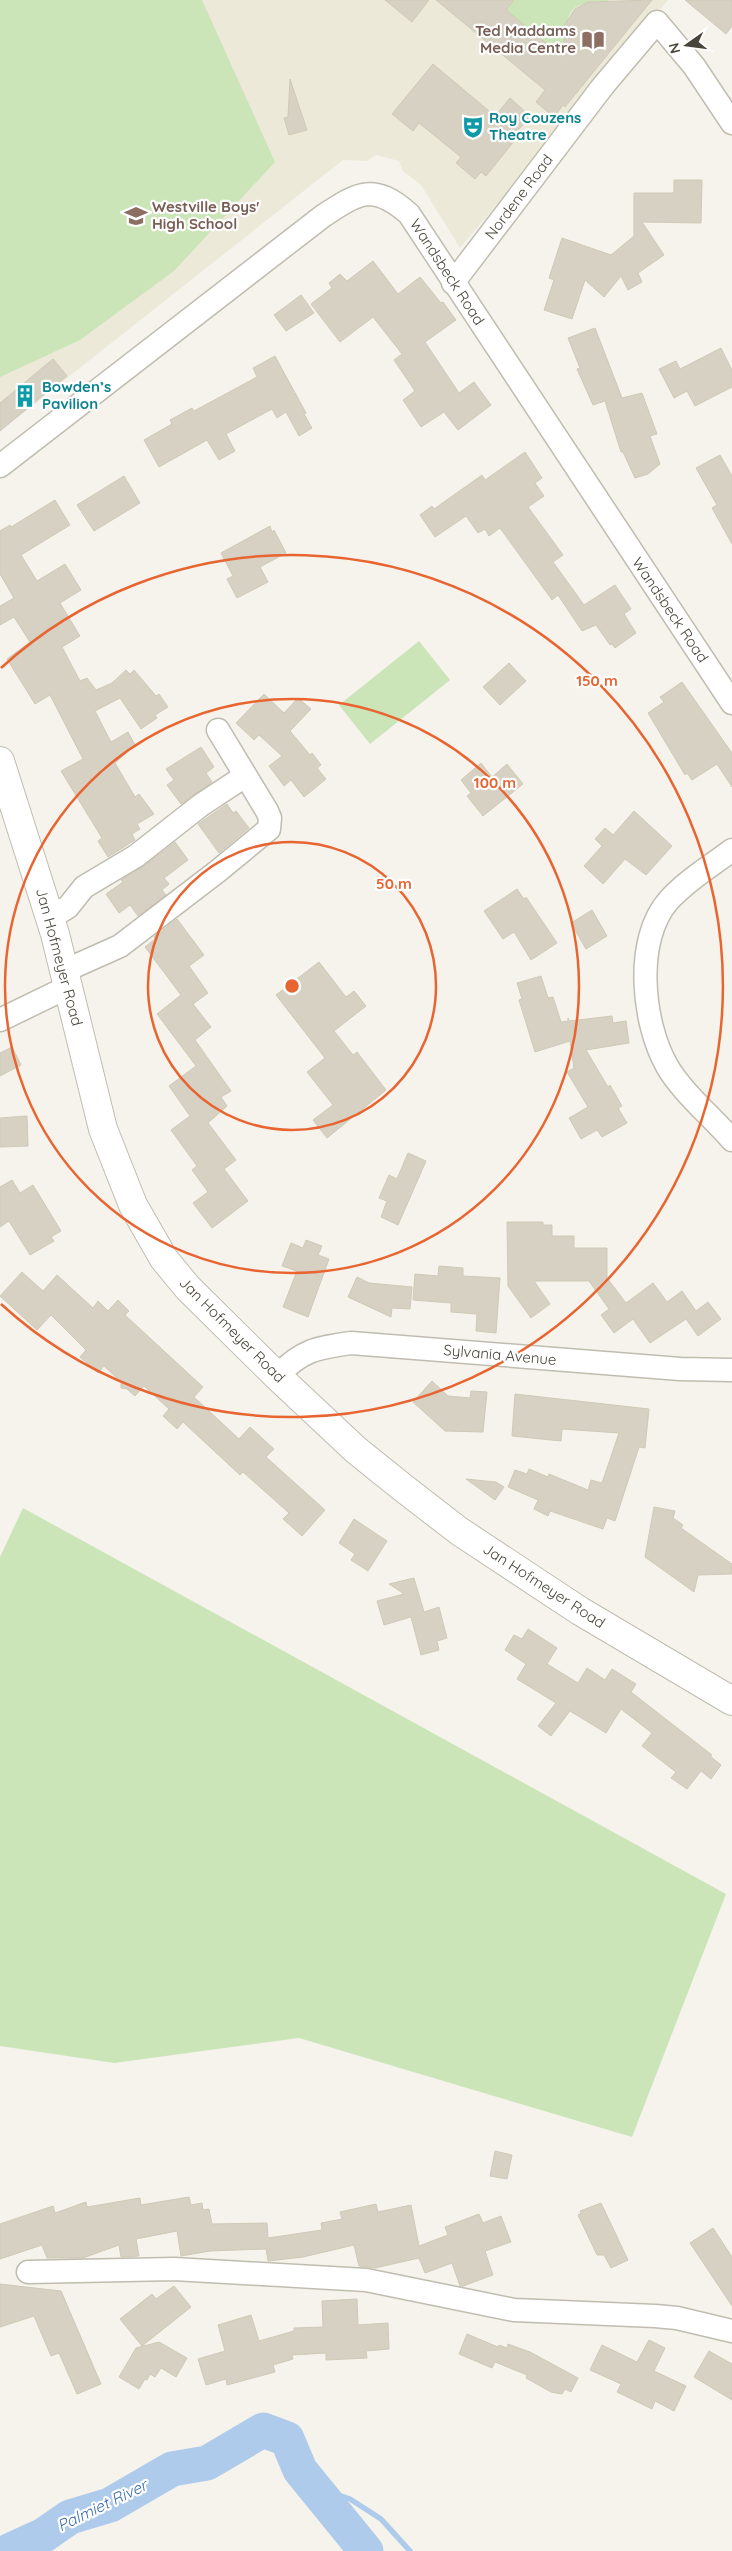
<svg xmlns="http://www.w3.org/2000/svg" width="732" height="2551" font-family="Quicksand,sans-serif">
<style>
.education{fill:#ede9d8}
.green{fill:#cbe5b9}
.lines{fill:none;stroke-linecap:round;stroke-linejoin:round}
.stream{stroke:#afcbeb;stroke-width:5.5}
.river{stroke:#afcbeb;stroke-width:35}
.building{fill:#d6d1c3;stroke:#d0c9b6}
.minor-casing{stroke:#c0bcaf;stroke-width:25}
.tertiary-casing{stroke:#c0bcaf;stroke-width:30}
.minor{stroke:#fff;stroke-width:22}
.tertiary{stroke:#fff;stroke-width:28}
.ring{fill:none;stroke:#e86430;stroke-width:2.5}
.labels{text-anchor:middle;stroke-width:4.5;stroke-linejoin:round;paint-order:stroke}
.education-label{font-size:15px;font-weight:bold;fill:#785e54;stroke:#fff;text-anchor:end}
.culture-label{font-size:15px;font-weight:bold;fill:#0d838f;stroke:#fff;text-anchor:start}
.street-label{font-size:15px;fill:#49453a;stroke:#fff}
.water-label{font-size:16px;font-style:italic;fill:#3b6ead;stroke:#fff}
.centre{fill:#e86430;stroke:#fff;stroke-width:2.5}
.ring-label{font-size:15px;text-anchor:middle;font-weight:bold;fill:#e86430;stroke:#fff;stroke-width:4.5;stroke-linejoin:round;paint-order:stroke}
</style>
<rect width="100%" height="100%" fill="#f5f3ec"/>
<!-- education -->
<path class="education" d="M0 0H668L460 248 421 185 403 171 399 161 376 155 367 161 343 160 0 431Z"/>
<!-- green -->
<g class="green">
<path d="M0 0H202L275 162 174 271 80 340 0 377Z"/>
<path d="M514 0H609L605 4C570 0 564 12 568 45L560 55 506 10Z"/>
<path d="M419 641 450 680 370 744 339 705Z"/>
<path d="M23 1508 726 1894 632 2137 299 2038 114 2063 0 2046V1557Z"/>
</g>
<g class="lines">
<!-- stream -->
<path class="stream" d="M315 2487 350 2499 381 2519 410 2551"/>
<!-- river -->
<path class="river" d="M9 2551 44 2535 70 2517 110 2505 172 2469 207 2463 263 2430 287 2439 300 2470 366 2551"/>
</g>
<!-- building -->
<g class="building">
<path d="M385 0H429L412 22Z"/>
<path d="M436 0H514L506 10 563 57 565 24 575 9 588 2 652 0 565 107 563 105 554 117 536 102 545 90Z"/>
<path d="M685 0H732V26L726 34Z"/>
<path d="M433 64 495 116 510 98 530 116 516 133 519 135 486 176 481 172 475 179 456 163 461 157 419 123 413 131 392 114Z"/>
<path d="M290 79 307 130 289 135 284 118 288 117Z"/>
<path d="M674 180H702L701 223 642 222 664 255 638 273 642 282 628 290 621 276 604 297 585 280 572 319 544 310 554 280 549 278 562 238 611 255 634 236V193H674Z"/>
<path d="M373 261 398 294 420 277 441 303 443 302 456 320 425 342 459 393 474 382 491 405 458 430 444 412 421 427 403 400 415 391 394 360 402 354 373 317 340 342 311 304 332 288 329 283 340 274 347 281Z"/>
<path d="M301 295 314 313 286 331 274 315Z"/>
<path d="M595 328 622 398 642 393 657 434 650 436 660 464 648 474 635 478 623 452H621L605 401 593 405 577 369 580 368 568 338Z"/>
<path d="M721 348 732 370V387L695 406 687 391 674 398 659 369 676 361 680 369Z"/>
<path d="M275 356 306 413 304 414 312 428 299 436 286 412 277 418 272 409 226 434 235 451 219 460 207 440 159 467 144 440 172 424 170 420 192 408 194 411 257 377 253 368Z"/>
<path d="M53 359 67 376 0 431V403Z"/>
<path d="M525 452 542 478 535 483 544 496 528 507 563 555 553 562 584 605 615 585 631 609 624 614 636 633 615 648 612 644 610 645 596 625 582 631 558 595 552 600 500 528 489 536 485 529 478 533 466 516 435 537 420 515 432 506 434 509 482 475 485 480Z"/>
<path d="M720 455 732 476V544L712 508 717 505 696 468Z"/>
<path d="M124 476 140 503 94 531 77 505Z"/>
<path d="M55 500 70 525 21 555 37 581 65 564 81 590 60 603 80 636 62 647 80 681 87 678 96 690 112 683 126 670 130 674 134 670 156 696 159 694 168 707 155 715 157 718 141 729 120 698 95 711 111 742 128 732 135 745 115 763 135 797 139 794 154 814 137 824 140 829 132 834 135 840 108 857 98 841 102 838 61 771 83 759 50 695 35 704 7 659 30 642 14 617 0 625V606L14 598 0 574V531L10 525 11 527Z"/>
<path d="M270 526 272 532 274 530 286 553 260 567 268 582 237 598 227 579 233 576 221 553Z"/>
<path d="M509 663 526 681 500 705 483 687Z"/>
<path d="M682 682 732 753V787L717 764 692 780 687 773 685 775 648 713 664 702 660 697Z"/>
<path d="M264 694 284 713 298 698 311 709 290 731 310 755 312 753 321 765 317 768 326 779 304 797 291 780 284 786 269 766 282 756 259 735 254 740 236 723Z"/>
<path d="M201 747 214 767 206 773 212 782 181 804 167 785 174 780 166 769Z"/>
<path d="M481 763 492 777 507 764 523 784 483 816 467 796 471 793 461 780Z"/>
<path d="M227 804 233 813 236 811 249 828 219 853 198 824Z"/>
<path d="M634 811 672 846 646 875 625 859 603 884 584 866 602 846 595 839 605 828 613 835Z"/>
<path d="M175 842 188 860 164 878 169 884 162 890 166 895 138 916 130 905 119 913 106 894 123 882 121 880 144 866Z"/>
<path d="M517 889 524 899 526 897 557 943 531 960 514 932 503 939 484 911Z"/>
<path d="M592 910 607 936 586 949 571 923Z"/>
<path d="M177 919 204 955 189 966 208 993 193 1004 211 1027 195 1040 231 1091 221 1097 227 1106 208 1123 236 1160 224 1169 248 1201 212 1228 193 1203 208 1192 192 1170 197 1166 171 1130 190 1116 169 1086 196 1066 157 1014 181 995 145 947 155 939 154 937Z"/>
<path d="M319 962 346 997 354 991 366 1006 334 1031 353 1055 357 1052 386 1090 327 1138 313 1120 333 1105 307 1072 325 1058 276 995Z"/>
<path d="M541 976 548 998 553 997 561 1022 568 1021V1018L569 1021 612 1016 613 1023 626 1021 629 1043 586 1050 608 1087 610 1085 622 1106 618 1108 627 1123 602 1137 597 1130 581 1139 569 1118 588 1107 567 1072 574 1068 570 1041 535 1052 519 1000 522 999 517 983Z"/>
<path d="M12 1047 21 1065 0 1076V1053Z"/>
<path d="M27 1116 28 1146 0 1147V1118Z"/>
<path d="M408 1153 426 1161 398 1225 381 1217 387 1201 379 1198 389 1175 397 1179Z"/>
<path d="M12 1180 20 1193 33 1185 61 1231 51 1237 54 1241 30 1255 9 1221 0 1227V1187Z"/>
<path d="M507 1222H543V1225H552V1236H574V1248H607V1278L626 1303 653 1283 667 1302 682 1291 696 1311 708 1302 721 1319 698 1336 686 1319 650 1343 633 1319 614 1333 601 1315 609 1309 589 1281H534L550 1304 531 1318 508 1286Z"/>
<path d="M306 1240 322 1246 318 1255 329 1259 308 1317 283 1307 297 1271 282 1266 291 1243 303 1248Z"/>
<path d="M439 1266 463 1268V1276L500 1278 496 1333 476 1331 477 1314 451 1312V1303L413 1300 415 1274 438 1276Z"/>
<path d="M22 1272 43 1291 57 1275 93 1308 98 1301 108 1311 118 1300 129 1311 125 1315 203 1387 194 1397 239 1439 250 1427 274 1449 266 1457 325 1510 302 1536 283 1519 289 1513 243 1472 240 1475 183 1422 177 1429 163 1416 169 1409 144 1386 135 1396 127 1389 121 1388V1382L104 1366 98 1373 80 1357 86 1350 51 1315 37 1330 0 1296Z"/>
<path d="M357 1277 369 1283 412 1287 410 1309 392 1308 391 1317 348 1297Z"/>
<path d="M432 1381 448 1396 470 1398 471 1391 487 1392 483 1432 445 1431 413 1402Z"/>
<path d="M515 1394 649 1409 645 1448 639 1447 615 1521 607 1518 603 1529 550 1511 548 1516 534 1509 538 1500 508 1487 515 1470 527 1474 529 1469 548 1477 549 1474 588 1490 591 1480 602 1483 619 1433 562 1429 561 1441 512 1436Z"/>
<path d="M466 1479 496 1482 504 1487 495 1500Z"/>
<path d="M654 1507 675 1511 673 1518 683 1525 681 1528 732 1564V1574L698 1575 694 1592 645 1557Z"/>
<path d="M354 1519 387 1541 368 1571 351 1560 355 1554 339 1543Z"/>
<path d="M414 1578 424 1612 439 1607 447 1638 437 1641 439 1650 421 1655 411 1617 384 1625 377 1601 404 1594 389 1584Z"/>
<path d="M528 1629 557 1648 547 1664 578 1683 587 1668 605 1680 612 1669 636 1684 631 1692 712 1755 710 1756 721 1765 711 1779 701 1771 687 1789 671 1778 676 1772 642 1746 652 1733 621 1709 606 1733 570 1711 551 1736 538 1726 556 1703 517 1679 526 1664 505 1650 514 1635 522 1639Z"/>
<path d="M495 2151 512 2155 507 2179 490 2176Z"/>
<path d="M189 2197 191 2205 202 2203 203 2210 209 2209 212 2224 267 2223 268 2238 322 2230 321 2223 342 2219 340 2212 376 2204 378 2212 411 2205 419 2246 448 2235 445 2227 479 2214 483 2223 501 2216 511 2242 485 2251 493 2275 463 2286H460L452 2263 425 2273 419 2258 375 2268 359 2266 354 2245 303 2257 268 2261 266 2249 210 2251 181 2256 177 2231 136 2239 139 2256 121 2257 119 2245 83 2258H47L42 2245 0 2259V2224L53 2206 55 2213 86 2202 87 2207 140 2198 141 2205Z"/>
<path d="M601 2203 628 2260 611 2268 604 2255H597L578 2215 581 2213 580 2211Z"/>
<path d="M713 2228 732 2257V2306L690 2243Z"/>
<path d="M0 2284 61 2291 101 2384 77 2394 59 2353 51 2356 34 2316 0 2327Z"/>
<path d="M174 2286 191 2307 142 2346 120 2319 152 2294 156 2299Z"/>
<path d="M357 2299 358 2325 388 2323 389 2349 366 2351 367 2358 326 2360V2353L292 2355 293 2359 273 2365 275 2372 227 2385 226 2379 206 2385 198 2359 225 2351 218 2325 251 2315 259 2341 294 2331V2328L323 2327 322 2301Z"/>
<path d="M467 2334 498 2347 499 2345 507 2348 508 2344 530 2352 578 2378 571 2392 565 2389 562 2394 551 2392 526 2378 527 2375 495 2362 492 2368 459 2354Z"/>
<path d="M649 2340 665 2348 654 2371 686 2386 674 2411 655 2401 652 2409 617 2392 621 2384 590 2370 602 2345 637 2362Z"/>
<path d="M159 2342 187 2358 176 2377 161 2368 155 2377 150 2374 147 2380 145 2379 139 2389 119 2377 136 2348Z"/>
<path d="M709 2351 732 2364V2400L694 2377Z"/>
</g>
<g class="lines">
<defs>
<g id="minor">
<path d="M453 283 603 86 657 22 694 66 732 123"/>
<path d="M0 466 323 216C359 192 374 183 409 214L732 703"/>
<path d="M732 850C711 866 687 880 669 900 634 939 642 1022 667 1066 681 1091 712 1117 732 1140"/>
<path d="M50 918 68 907 84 887 136 856 201 805 245 776"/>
<path d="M64 971 120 946 218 871 269 829 270 818 267 811 218 730"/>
<path d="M0 1020 68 987"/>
<path d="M277 1376C302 1350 316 1348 351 1343L680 1369 732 1370"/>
<path d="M28 2272 174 2269 366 2280 514 2310 655 2316 677 2318 732 2331"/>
</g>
<path id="tertiary" d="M0 761 55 934 103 1129 133 1205 164 1259 188 1288 277 1376 356 1450 402 1487 459 1531 580 1611 732 1701"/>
</defs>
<!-- minor casing -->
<use href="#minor" class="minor-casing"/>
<!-- tertiary casing -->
<use href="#tertiary" class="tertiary-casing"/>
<!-- minor -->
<use href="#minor" class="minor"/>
<!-- tertiary -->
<use href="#tertiary" class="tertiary"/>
</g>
<!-- distance rings -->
<g class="ring">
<circle cx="292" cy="986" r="144"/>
<circle cx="292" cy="986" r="287"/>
<path d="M1 668A431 431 0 1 1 1 1304"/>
</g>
<!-- icons -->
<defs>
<symbol id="library-bare" viewBox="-9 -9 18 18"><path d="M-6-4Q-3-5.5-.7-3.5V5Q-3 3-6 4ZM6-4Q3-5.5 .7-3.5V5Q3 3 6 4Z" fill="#8d6e63" stroke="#fff" stroke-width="2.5" paint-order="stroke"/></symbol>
<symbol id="theatre-bare" viewBox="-9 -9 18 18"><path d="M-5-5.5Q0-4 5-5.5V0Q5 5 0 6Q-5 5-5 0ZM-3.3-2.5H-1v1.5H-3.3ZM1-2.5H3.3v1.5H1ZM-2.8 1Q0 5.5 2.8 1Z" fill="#0f9aa8" stroke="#fff" stroke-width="2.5" paint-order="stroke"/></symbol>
<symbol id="school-bare" viewBox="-9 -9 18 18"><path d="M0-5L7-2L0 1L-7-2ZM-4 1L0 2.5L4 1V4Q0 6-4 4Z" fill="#8d6e63" stroke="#fff" stroke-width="2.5" paint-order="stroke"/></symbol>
<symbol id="building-bare" viewBox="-9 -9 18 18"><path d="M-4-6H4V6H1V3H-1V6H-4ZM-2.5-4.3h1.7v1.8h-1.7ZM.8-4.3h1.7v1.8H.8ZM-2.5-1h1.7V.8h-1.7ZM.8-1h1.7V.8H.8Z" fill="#0f9aa8" stroke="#fff" stroke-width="2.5" paint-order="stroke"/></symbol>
</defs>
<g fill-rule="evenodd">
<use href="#library-bare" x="577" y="24" width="32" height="32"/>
<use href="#theatre-bare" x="457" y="111" width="32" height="32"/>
<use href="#school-bare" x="120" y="200" width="32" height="32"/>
<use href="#building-bare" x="9" y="380" width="32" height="32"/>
</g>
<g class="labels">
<!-- education labels -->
<g class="education-label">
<text x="576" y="36">Ted Maddams<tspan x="576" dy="17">Media Centre</tspan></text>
<text x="152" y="212" text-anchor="start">Westville Boys'<tspan x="152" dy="17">High School</tspan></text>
</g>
<!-- culture labels -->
<g class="culture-label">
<text x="489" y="123">Roy Couzens<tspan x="489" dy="17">Theatre</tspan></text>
<text x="42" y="392">Bowden’s<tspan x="42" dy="17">Pavilion</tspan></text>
</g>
<!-- street labels -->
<g class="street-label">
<text transform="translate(519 197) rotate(-53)" y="5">Nordene Road</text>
<text transform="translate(447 272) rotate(57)" y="5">Wandsbeck Road</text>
<text transform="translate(670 610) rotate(56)" y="5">Wandsbeck Road</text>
<text transform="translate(59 957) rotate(75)" y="5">Jan Hofmeyer Road</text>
<text transform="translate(232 1330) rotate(45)" y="5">Jan Hofmeyer Road</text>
<text transform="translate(500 1355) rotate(5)" y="5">Sylvania Avenue</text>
<text transform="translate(544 1586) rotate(33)" y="5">Jan Hofmeyer Road</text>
</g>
<!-- water labels -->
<g class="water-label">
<text transform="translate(102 2505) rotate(-26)" y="6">Palmiet River</text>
</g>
</g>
<circle cx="292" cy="986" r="8" class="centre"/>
<g class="ring-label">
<text x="597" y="686">150 m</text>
<text x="495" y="788">100 m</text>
<text x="394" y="889">50 m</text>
</g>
<!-- north arrow -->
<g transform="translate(687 45) rotate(256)" stroke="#ffffff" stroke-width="4" paint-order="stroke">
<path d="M0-4L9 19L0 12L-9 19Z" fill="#49453a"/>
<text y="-8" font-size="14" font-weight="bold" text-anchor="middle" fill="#49453a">N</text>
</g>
</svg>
